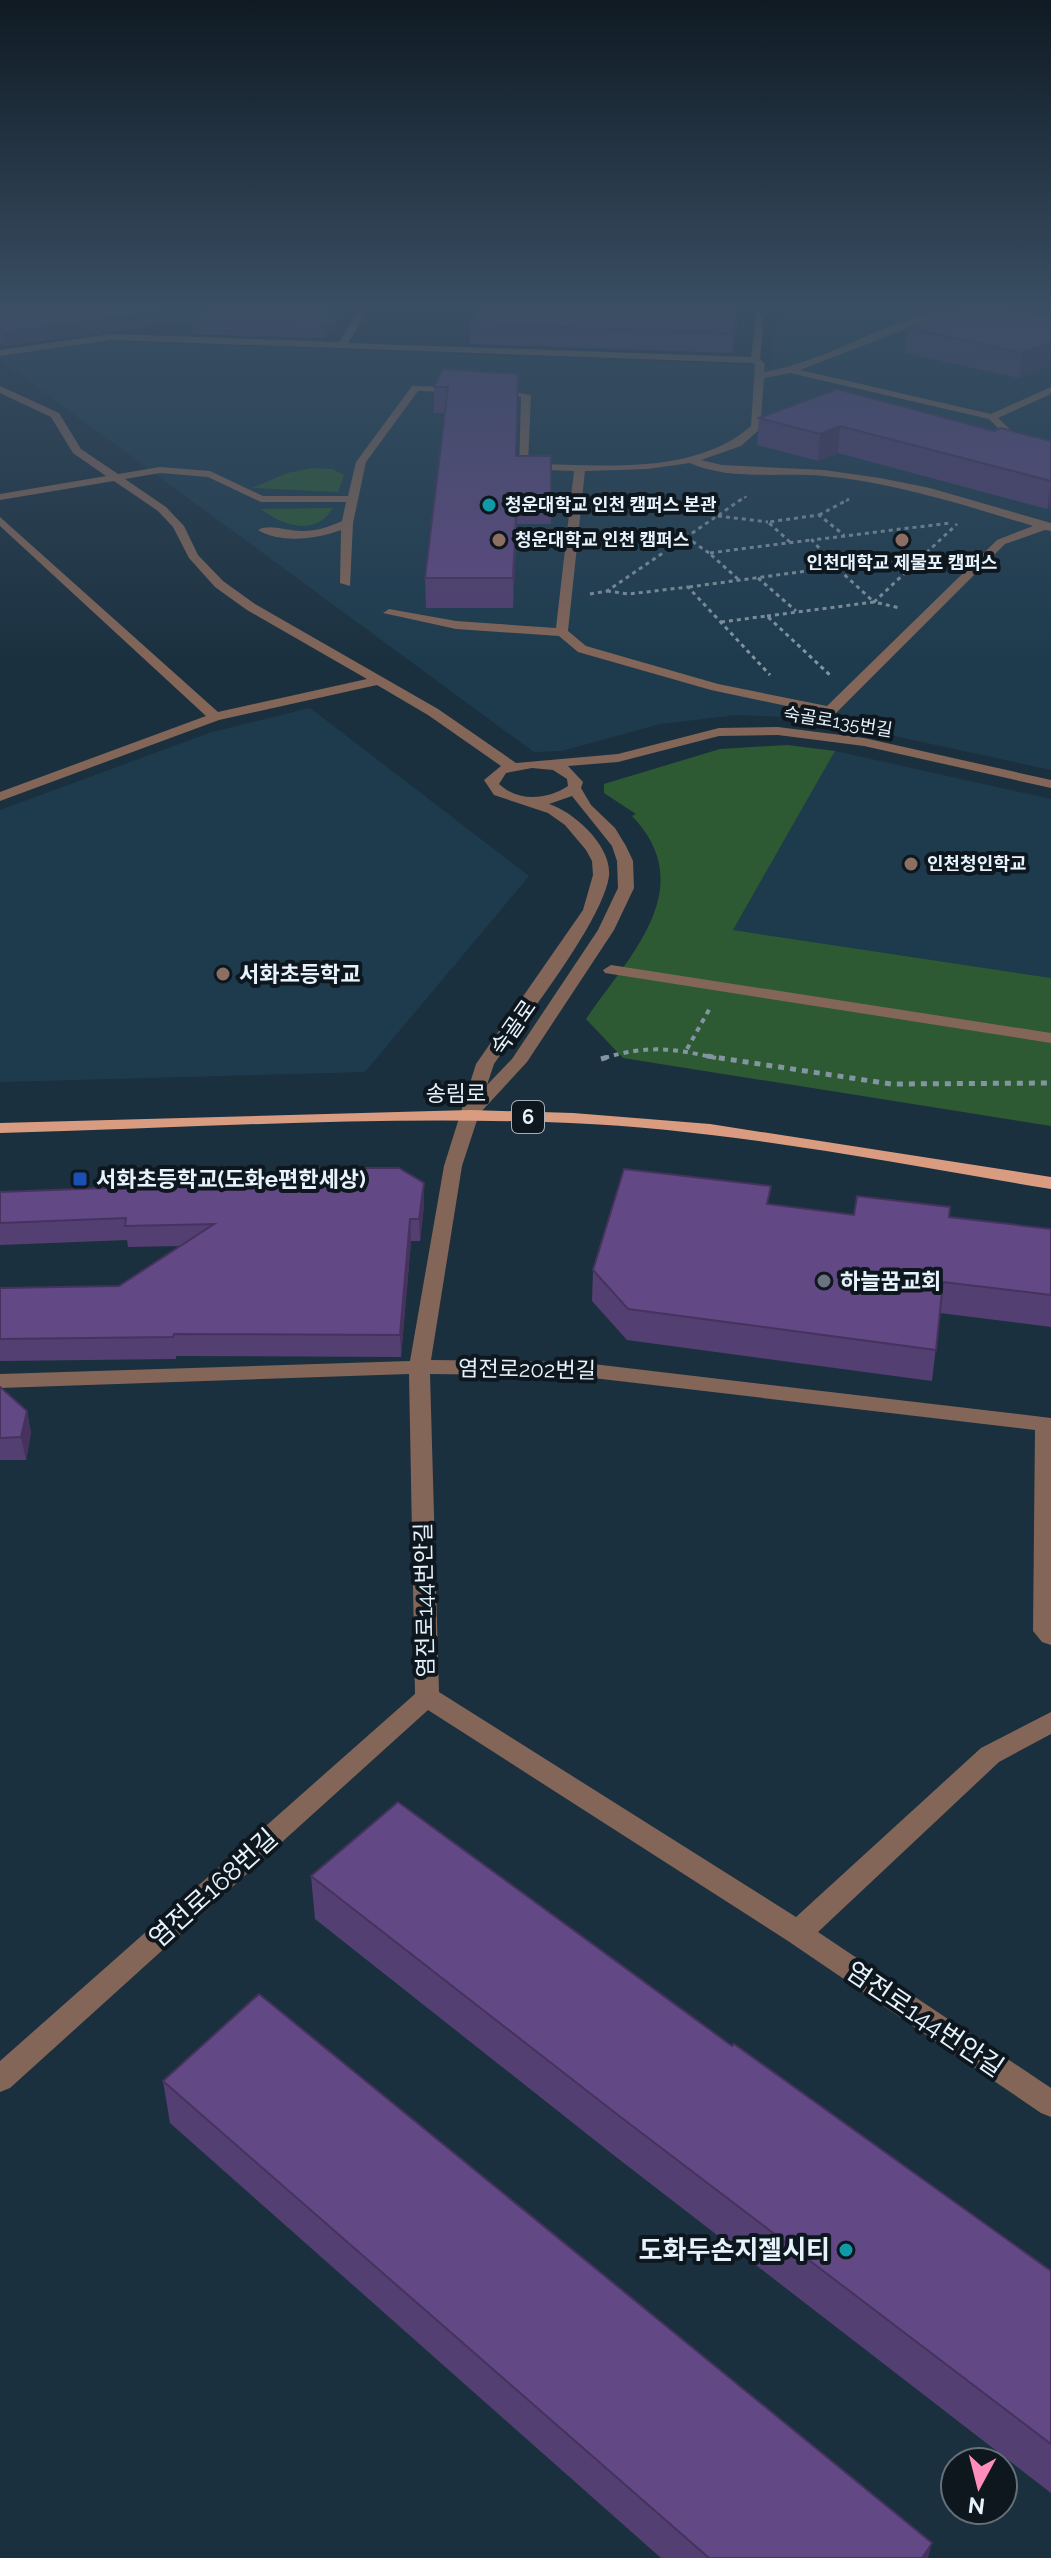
<svg xmlns="http://www.w3.org/2000/svg" width="1051" height="2558" font-family="Raleway,'Noto Sans KR',sans-serif">
<style>
.built{fill:#1e3b4e}
.green{fill:#2d5a33}
.lines{fill:none;stroke-linecap:round;stroke-linejoin:round}
.path-far3{stroke:#8495a2;stroke-width:2;stroke-dasharray:3 3;stroke-linecap:butt}
.path-far2{stroke:#8495a2;stroke-width:3;stroke-dasharray:4 4;stroke-linecap:butt}
.path-far1{stroke:#8495a2;stroke-width:4;stroke-dasharray:5 5;stroke-linecap:butt}
.path{stroke:#8495a2;stroke-width:5;stroke-dasharray:6 6;stroke-linecap:butt}
.minor{fill:#846658;fill-rule:evenodd}
.major{fill:#da9c80;fill-rule:evenodd}
.wall{fill:#543f72}
.shaded-wall{fill:#45335d}
.building{fill:#624985;stroke:#45335d;stroke-width:2}
.culture-dot{fill:#0f9aa8;stroke:#0e171e;stroke-width:3}
.education-dot{fill:#8d6e63;stroke:#0e171e;stroke-width:3}
.transit-dot{fill:#1a4fb4;stroke:#0e171e;stroke-width:3}
.worship-dot{fill:#6b7280;stroke:#0e171e;stroke-width:3}
.labels{text-anchor:middle;stroke-width:8;stroke-linejoin:round;paint-order:stroke}
.far-poi-label{font-size:18px;font-weight:bold;fill:#e6f3fd;stroke:#0e171e;text-anchor:start}
.far-street-label{font-size:18px;fill:#e6f3fd;stroke:#0e171e}
.shield{fill:#0e171e;stroke:#a5b1ba;stroke-width:2}
.shield-label{font-size:20px;font-weight:bold;fill:#e6f3fd}
.poi-label{font-size:22px;font-weight:bold;fill:#e6f3fd;stroke:#0e171e;text-anchor:start}
.street-label{font-size:22px;fill:#e6f3fd;stroke:#0e171e}
.near-street-label{font-size:26px;fill:#e6f3fd;stroke:#0e171e}
.near-poi-label{font-size:26px;font-weight:bold;fill:#e6f3fd;stroke:#0e171e;text-anchor:end}
</style>
<rect width="100%" height="100%" fill="#1b303f"/>
<!-- built -->
<g class="built">
<path d="M779 304H1051V770L839 724 790 717 737 715 660 724 562 751 534 752 0 360V357L102 341 770 366Z"/>
<path d="M310 708 529 876 365 1072 0 1082V810L212 732Z"/>
<path d="M835 751 1051 799V978L733 930Z"/>
</g>
<!-- green -->
<g class="green">
<path d="M312 468 332 469 344 475 338 492 252 488 287 473Z"/>
<path d="M333 508C315 537 283 526 261 509Z"/>
<path d="M787 745 835 751 733 930 1051 978V1126L623 1058 586 1019C629 956 701 888 632 816L636 814 604 793V784L720 749Z"/>
</g>
<g class="lines">
<!-- path-far3 -->
<g class="path-far3">
<path d="M739 501 747 496"/>
<path d="M846 501 850 499"/>
</g>
<!-- path-far2 -->
<g class="path-far2">
<path d="M819 515 849 499"/>
<path d="M718 516 768 522"/>
<path d="M686 537 709 553"/>
<path d="M790 542 768 522 819 515 844 535"/>
<path d="M835 566 812 540 950 523"/>
<path d="M758 578 796 611"/>
<path d="M738 579 709 553 812 540"/>
<path d="M689 587 836 567 874 602 957 524"/>
<path d="M607 591 629 594 688 587 770 675"/>
<path d="M590 594 607 591 742 499"/>
<path d="M767 616 874 602 900 608"/>
<path d="M721 622 767 616 831 676"/>
</g>
<!-- path-far1 -->
<g class="path-far1">
<path d="M687 1049 710 1008"/>
<path d="M604 1058C649 1045 671 1048 716 1058"/>
</g>
<!-- path -->
<g class="path">
<path d="M707 1056 891 1084 1051 1083"/>
<path d="M601 1059 611 1056"/>
</g>
<!-- minor -->
<g class="minor">
<path d="M363 304H372L348 343 751 357 756 319 753 307 757 304 761 307 764 319 760 359 765 364 764 372C837 360 910 304 980 304L924 322 800 370 991 414 1051 387V394L998 418 1014 433 1051 447V453L1007 437 989 419 790 373 764 378 760 429 741 446 701 460 722 465 824 470 880 478 930 488 1051 523V531L1045 530 1005 544 828 721 823 722 816 718 820 713 711 690 578 652 559 636 456 629 383 613 389 609 456 621 556 628 574 471 519 469 521 397 490 392V388L531 395 528 464C599 464 693 477 751 426L755 365 753 363 111 340 0 356V350L111 334 339 342ZM690 463C729 481 782 472 824 476 896 483 964 505 1033 526L997 540 827 706 718 684 586 646 568 631 585 471 647 469Z"/>
<path d="M0 386 59 413 81 449 118 474 160 467 210 471 263 496H348L356 462 412 386 464 387 461 392 418 391 366 462 353 523 350 586 340 583 341 530C317 539 281 544 258 530 269 523 290 532 303 531 317 531 329 527 342 521L346 502H261L208 477 160 473 125 479 166 507 184 526 198 555 223 581 255 604 438 709 516 763 618 754 719 728 778 727 864 738 1051 780V788L864 746 778 735 719 736 618 762 568 766 583 782 581 788 591 805 615 828 626 846 633 861 634 888 614 930 527 1062 479 1114 462 1166 431 1360 576 1362 1051 1418V1645L1042 1642 1033 1631 1035 1430 576 1376 430 1374 439 1692 796 1917 981 1748 1051 1712V1734L999 1762 818 1932 1051 2088V2117L1041 2113 788 1941 428 1710 10 2088 0 2092V2061L415 1694 409 1374 0 1388V1374L410 1361 444 1166 476 1064 583 910 593 875 592 861 586 850 565 825 548 813 494 795 484 780 501 766 428 715 377 685 219 720 0 801V792L206 716 0 526V517L218 712 367 679 247 610 215 587 189 558 173 527 158 511 114 481 0 500V494L106 476 73 453 51 417 0 393ZM532 768 553 770 567 779 568 786C547 800 518 802 499 784L506 773ZM572 796 612 846 617 861 618 888 598 930 512 1059 487 1085 494 1064C523 1022 603 921 609 876 612 846 574 812 549 804Z"/>
<path d="M611 965 1051 1033V1043L605 973 603 970Z"/>
</g>
<!-- major -->
<path class="major" d="M470 1110 573 1113 710 1124 1051 1177V1189C892 1163 732 1130 570 1123 381 1115 190 1128 0 1133V1123Z"/>
</g>
<!-- wall -->
<g class="wall">
<path d="M0 304H349L325 338 193 334 192 321 5 346 0 342Z"/>
<path d="M1051 316V364L1019 378 905 353 908 328Z"/>
<path d="M738 319 732 353 470 344V324Z"/>
<path d="M443 369 518 399 517 456H551V524H517L513 608H426L425 578 445 413H434V387Z"/>
<path d="M759 418 994 431 1051 441V507L1047 509 838 453 818 461 757 445Z"/>
<path d="M0 1192 424 1205 420 1241H411L401 1357 176 1356V1359L0 1361V1288L119 1286 180 1246 128 1247 127 1240 0 1245Z"/>
<path d="M769 1204 854 1215 949 1217 1051 1229V1327L940 1313 932 1381 627 1340 592 1301 593 1270Z"/>
<path d="M0 1387 27 1411 31 1433 26 1460H0Z"/>
<path d="M311 1876 732 2046 1051 2271V2493L616 2157 315 1919Z"/>
<path d="M163 2081 928 2558H661L170 2123Z"/>
</g>
<!-- shaded-wall -->
<g class="shaded-wall">
<path d="M339 304 349 305 325 338 324 325Z"/>
<path d="M738 304V319L732 353 733 333Z"/>
<path d="M204 306 192 321 5 346 3 332Z"/>
<path d="M1051 341V364L1019 378 1022 353Z"/>
<path d="M840 426 838 453 818 461 820 434Z"/>
<path d="M1051 481V507L1047 509Z"/>
<path d="M517 496V524L513 608V578Z"/>
<path d="M424 1183V1205L420 1241 419 1219Z"/>
<path d="M410 1219 411 1241 401 1357 400 1335Z"/>
<path d="M27 1411 31 1433 26 1460 21 1437Z"/>
<path d="M932 2543 928 2558H922Z"/>
</g>
<!-- building -->
<g class="building">
<path d="M0 304H339L324 325 192 320 204 306 3 332 0 329Z"/>
<path d="M480 304H738L733 333 470 324Z"/>
<path d="M970 304H994L1051 316V341L1022 353 908 328Z"/>
<path d="M443 369 518 374 516 456H551V496H517L513 578H425L448 387H434Z"/>
<path d="M837 389 994 431 1001 428 1051 441V481L840 426 820 434 759 418Z"/>
<path d="M299 1168H399L424 1183 419 1219H410L400 1335 174 1334 173 1337 0 1339V1288L119 1286 214 1224 125 1226 126 1218 0 1223V1192L132 1187V1184L297 1180Z"/>
<path d="M624 1169 771 1186 767 1204 854 1215 857 1196 950 1207 949 1217 1051 1229V1295L943 1282 936 1350 628 1309 593 1270Z"/>
<path d="M0 1387 27 1411 21 1437 0 1438Z"/>
<path d="M398 1802 732 2046 734 2044 1051 2271V2444L618 2115 311 1876Z"/>
<path d="M259 1994 932 2543 922 2558H709L163 2081Z"/>
</g>
<!-- sky -->
<linearGradient id="sky" x2="0" y2="1"><stop stop-color="#0f1a23"/><stop offset="0.46" stop-color="#394e63"/><stop offset="1" stop-color="#394e63" stop-opacity="0"/></linearGradient>
<rect width="1051" height="663" fill="url(#sky)"/>
<!-- markers -->
<g class="culture-dot">
<circle cx="489" cy="505" r="8"/>
<circle cx="846" cy="2250" r="8"/>
</g>
<g class="education-dot">
<circle cx="499" cy="540" r="8"/>
<circle cx="902" cy="540" r="8"/>
<circle cx="911" cy="864" r="8"/>
<circle cx="223" cy="974" r="8"/>
</g>
<rect class="transit-dot" x="72" y="1171" width="16" height="16" rx="4"/>
<circle class="worship-dot" cx="824" cy="1281" r="8"/>
<g class="labels">
<!-- far-poi labels -->
<g class="far-poi-label">
<text x="505" y="511">청운대학교 인천 캠퍼스 본관</text>
<text x="515" y="546">청운대학교 인천 캠퍼스</text>
<text x="902" y="569" text-anchor="middle">인천대학교 제물포 캠퍼스</text>
<text x="927" y="870">인천청인학교</text>
</g>
<!-- far-street labels -->
<g class="far-street-label">
<text transform="translate(838 722) rotate(9)" y="6">숙골로135번길</text>
</g>
<!-- shield labels -->
<rect class="shield" x="512" y="1101" width="32" height="32" rx="6"/>
<g class="shield-label">
<text x="528" y="1124">6</text>
</g>
<!-- poi labels -->
<g class="poi-label">
<text x="239" y="982">서화초등학교</text>
<text x="96" y="1187">서화초등학교(도화e편한세상)</text>
<text x="840" y="1289">하늘꿈교회</text>
</g>
<!-- street labels -->
<g class="street-label">
<text transform="translate(513 1027) rotate(-55)" y="8">숙골로</text>
<text x="456" y="1101">송림로</text>
<text transform="translate(527 1369) rotate(1)" y="8">염전로202번길</text>
<text transform="translate(424 1600) rotate(-91)" y="8">염전로144번안길</text>
</g>
<!-- near-street labels -->
<g class="near-street-label">
<text transform="translate(213 1888) rotate(-42)" y="9">염전로168번길</text>
<text transform="translate(925 2019) rotate(34)" y="9">염전로144번안길</text>
</g>
<!-- near-poi labels -->
<g class="near-poi-label">
<text x="830" y="2259">도화두손지젤시티</text>
</g>
</g>
<!-- north arrow -->
<g transform="translate(979 2486) rotate(187)"><circle r="38" fill="#0e171e" stroke="#646f77" stroke-width="2"/>
<path d="M0-6L14 30L0 20L-14 30Z" fill="#ff8ebb"/>
<text y="-12" font-size="22" font-weight="bold" text-anchor="middle" fill="#e6f3fd">N</text>
</g>
</svg>
